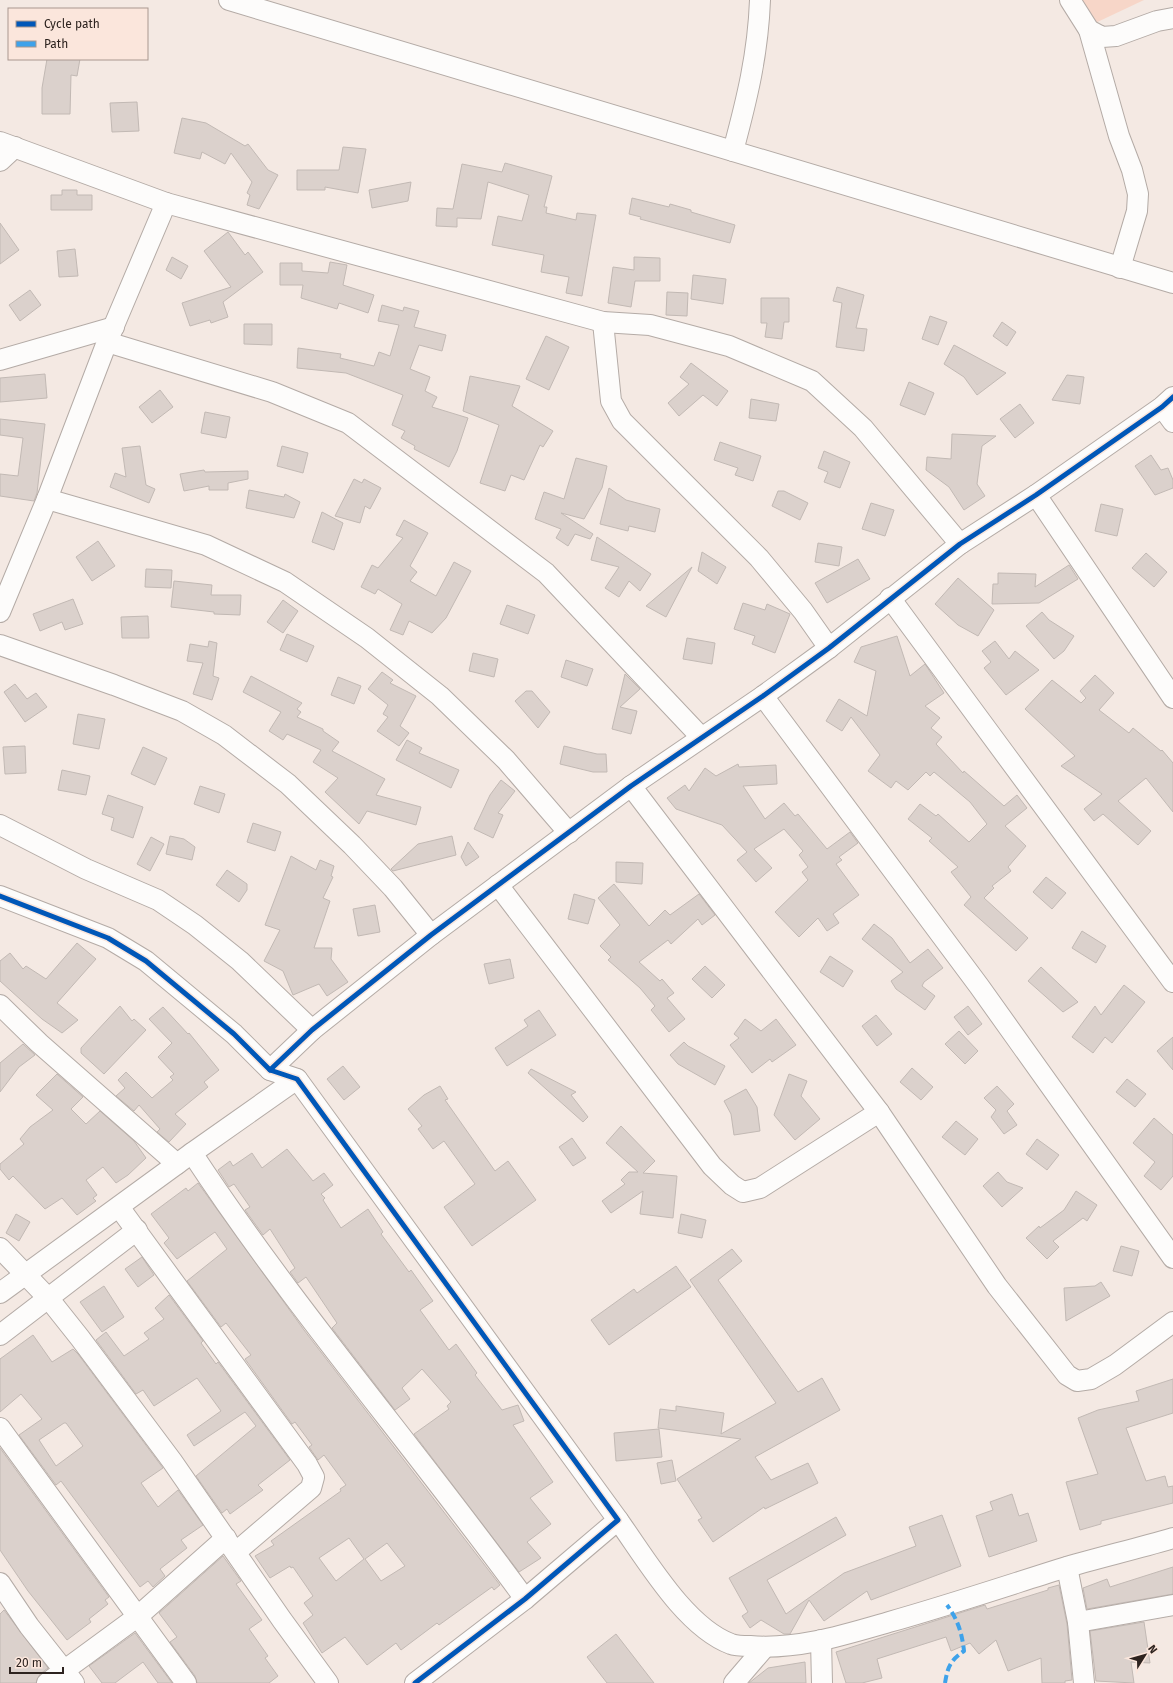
<svg xmlns="http://www.w3.org/2000/svg" width="1173" height="1683" font-family="'Fira Sans',sans-serif">
<style>
.green{fill:#f7d6c8}
.building{fill:#dbd1cc;stroke:#c2b9b4;fill-rule:evenodd}
.lines{fill:none;stroke-linecap:round;stroke-linejoin:round}
.minor-casing{stroke:#b4aba6;stroke-width:22}
.minor{stroke:#fdfcfb;stroke-width:20}
.quiet{stroke:#3ea2ea;stroke-width:4;stroke-dasharray:8 4;stroke-linecap:butt}
.cycleway-casing{stroke:#fbe6dc;stroke-width:8}
.cycleway{stroke:#0057b8;stroke-width:5}
</style>
<rect width="100%" height="100%" fill="#f4e9e3"/>
<!-- green -->
<path class="green" d="M1080 0H1144L1091 25Z"/>
<!-- building -->
<g class="building">
<path d="M47 59H80L77 76 71 75 70 114H42V88Z"/>
<path d="M137 102 139 131 112 132 110 103Z"/>
<path d="M182 118 206 123 245 146 248 144 268 170 278 175 259 209 247 205 250 195 247 193 252 182 231 153 225 164 202 152 200 159 174 153Z"/>
<path d="M343 147 366 149 358 193 325 187V190H297V170H339Z"/>
<path d="M505 163 552 176 544 207H547L546 213 576 220 577 213 596 215 582 296 566 293 569 277 541 272 544 255 492 245 498 216 522 221 529 195 488 182 481 219 457 218V227L436 226 437 208 453 209 462 164 502 172Z"/>
<path d="M411 182 408 201 372 208 369 190Z"/>
<path d="M62 190H77V195H92V210H51V195H62Z"/>
<path d="M632 198 669 207 670 204 691 210V212L735 225 730 243 640 219 641 217 629 214Z"/>
<path d="M0 223 19 250 0 264Z"/>
<path d="M228 232 245 255 248 252 263 272 223 302 228 317 211 323 210 320 190 326 182 303 231 287 204 251Z"/>
<path d="M75 249 78 276 59 277 57 251Z"/>
<path d="M172 257 188 266 181 279 166 270Z"/>
<path d="M634 257 660 258V281H635L631 307 608 303 613 267 634 270Z"/>
<path d="M330 262 347 265 343 285 374 295 368 313 339 303 337 309 301 298 303 285H280V263H302V271L328 273Z"/>
<path d="M693 275 726 279 723 304 691 299Z"/>
<path d="M837 287 864 295 856 328 867 329 864 351 836 347 842 303 833 301Z"/>
<path d="M30 290 41 305 20 321 9 305Z"/>
<path d="M667 292 688 293 687 316 666 315Z"/>
<path d="M761 298H789V322H784L782 339 765 337 767 323H761Z"/>
<path d="M382 305 403 311 404 307 419 311 414 327 446 335 442 351 419 345 410 369 430 377 425 391 437 397 432 407 468 418 457 451 449 467 414 449 415 446 401 438 405 431 392 425 403 395 346 373 297 368 298 348 341 354 340 358 374 366 379 352 390 356 399 325 378 321Z"/>
<path d="M930 316 947 322 938 345 922 339Z"/>
<path d="M1002 322 1016 332 1007 346 993 336Z"/>
<path d="M244 324H272V345L244 344Z"/>
<path d="M546 336 569 347 549 390 526 379Z"/>
<path d="M954 345 1006 373 977 395 964 377 944 364Z"/>
<path d="M691 363 728 391 717 406 703 395 679 416 668 403 689 384 680 377Z"/>
<path d="M45 374 47 398 0 402V378Z"/>
<path d="M1067 375 1084 377 1080 404 1052 400Z"/>
<path d="M470 376 520 386 512 406 553 431 543 447 540 445 524 480 511 475 505 491 480 483 499 425 463 411Z"/>
<path d="M909 382 934 393 925 415 900 405Z"/>
<path d="M160 390 173 407 152 423 139 407Z"/>
<path d="M751 399 779 404 776 421 749 418Z"/>
<path d="M1020 404 1034 423 1015 438 1000 419Z"/>
<path d="M205 412 230 417 226 438 201 433Z"/>
<path d="M0 419 45 424 37 493 34 501 0 496V474L18 476 23 438 0 435Z"/>
<path d="M952 434 996 436 982 446 977 484 985 496 964 510 949 487 926 470 927 457 951 459Z"/>
<path d="M720 442 761 456 753 481 735 475 738 468 714 460Z"/>
<path d="M140 446 146 485 155 489 149 503 110 487 115 473 126 477 122 448Z"/>
<path d="M282 446 308 453 303 473 277 466Z"/>
<path d="M824 451 850 462 840 488 824 482 828 472 818 468Z"/>
<path d="M1151 455 1161 470 1168 468 1173 480V488L1155 495 1135 466Z"/>
<path d="M576 458 607 466 602 488 584 519 561 513 593 534 590 539 575 534 568 546 556 538 561 529 535 519 544 492 564 499Z"/>
<path d="M204 470 205 472 248 471V479L228 483V490H209V486L184 491 180 474Z"/>
<path d="M354 479 362 483 364 479 381 488 370 509 365 506 360 523 335 516Z"/>
<path d="M609 488 626 500 660 509 655 532 629 526 628 531 600 524Z"/>
<path d="M249 490 284 497 285 494 300 502 294 518 246 508Z"/>
<path d="M778 491H784L808 503 800 520 772 506Z"/>
<path d="M871 503 894 510 885 536 862 529Z"/>
<path d="M1101 504 1123 509 1117 536 1095 531Z"/>
<path d="M322 512 343 523 334 550 312 542Z"/>
<path d="M404 520 428 533 410 566 417 572 410 581 436 596 454 562 471 571 446 618 432 633 409 621 403 635 390 630 402 604 378 589 375 594 361 587 372 565 378 568 403 538 396 535Z"/>
<path d="M597 537 651 574 640 591 629 581 619 597 605 588 619 567 591 560Z"/>
<path d="M98 541 115 566 92 581 76 557Z"/>
<path d="M818 543 842 547 839 566 815 562Z"/>
<path d="M702 552 726 567 717 584 698 571Z"/>
<path d="M1146 553 1167 572 1154 587 1132 568Z"/>
<path d="M858 559 870 579 827 603 815 583Z"/>
<path d="M1069 565 1078 579 1039 603 992 604 993 584H998V573L1036 574 1035 587Z"/>
<path d="M692 567 666 617 646 606Z"/>
<path d="M146 569 172 570 171 588 145 587Z"/>
<path d="M958 578 994 610 978 636 958 625 935 604Z"/>
<path d="M174 581 212 585 211 595H241L240 615 214 614V612L171 607Z"/>
<path d="M73 599 83 624 65 630 62 622 40 631 33 614Z"/>
<path d="M283 600 298 611 283 633 267 622Z"/>
<path d="M743 603 765 610 767 604 790 614 775 653 752 644 755 636 734 629Z"/>
<path d="M507 605 535 615 528 634 500 624Z"/>
<path d="M1042 612 1049 620 1074 636 1064 651 1054 659 1026 626Z"/>
<path d="M148 616 149 638H122L121 617Z"/>
<path d="M287 634 314 646 307 662 280 650Z"/>
<path d="M897 636 910 676 925 664 944 693 925 706 940 718 931 728 942 737 936 744 963 773 964 771 1004 806 1017 795 1027 808 1005 826 1026 846 1008 867 1011 871 992 886 994 888 984 898 1028 938 1016 951 964 905 971 897 951 872 958 867 929 841 932 838 908 819 920 804 936 816 938 814 969 842 987 824 970 802 934 772 930 776 926 772 908 790 896 781 891 788 868 771 880 755 851 717 842 731 826 721 839 699 867 716 876 671 854 662 861 647Z"/>
<path d="M687 638 715 643 712 664 683 659Z"/>
<path d="M209 641 217 643 213 676 219 678 212 700 193 694 203 663 187 661 190 644 208 647Z"/>
<path d="M995 641 1009 659 1015 651 1039 670 1006 695 984 668 991 662 982 651Z"/>
<path d="M473 653 498 659 494 677 469 671Z"/>
<path d="M566 660 593 669 587 686 561 677Z"/>
<path d="M382 672 393 680 390 683 416 696 400 726 409 733 399 746 377 731 388 717 383 714 388 705 368 689Z"/>
<path d="M625 674 640 689 620 707 637 711 631 734 612 729Z"/>
<path d="M1095 675 1114 693 1099 710 1129 733 1133 728 1161 751 1162 750 1173 763V812L1146 778 1118 801 1151 831 1138 845 1103 814 1094 821 1084 809 1102 794 1061 766 1075 756 1025 709 1052 680 1081 703 1086 698 1080 691Z"/>
<path d="M251 676 302 703 297 709 301 712 297 717 323 729V731L339 742 332 751 385 779 376 795 421 807 416 825 367 811 359 824 325 792 338 778 313 762 321 750 287 734 283 740 269 731 281 712 243 692Z"/>
<path d="M338 677 361 686 354 704 331 695Z"/>
<path d="M15 684 27 699 36 693 47 707 25 722 4 692Z"/>
<path d="M526 691H532L550 712 538 728 515 701Z"/>
<path d="M78 714 105 719 99 749 73 744Z"/>
<path d="M407 740 422 748 419 753 459 770 451 788 396 760Z"/>
<path d="M25 746 26 773 5 774 3 747Z"/>
<path d="M564 746 597 754H606L607 772H593L560 764Z"/>
<path d="M143 747 167 758 155 785 131 774Z"/>
<path d="M738 764 739 767 776 765 777 784 743 786 765 819 784 803 795 816 798 814 827 849 850 832 858 843 839 857 842 860 836 864 859 895 833 914 839 923 827 931 818 918 799 937 775 912 808 880 802 872 808 867 799 855 803 851 784 829 754 849 772 868 756 882 737 860 747 852 722 825 676 809 667 798 685 785 689 791 705 768 716 776Z"/>
<path d="M62 770 90 776 86 795 58 790Z"/>
<path d="M501 780 515 791 498 813 503 815 493 838 474 829 490 795Z"/>
<path d="M200 786 225 794 219 813 194 804Z"/>
<path d="M108 795 143 807 133 838 111 830 114 818 102 814Z"/>
<path d="M253 823 281 832 275 851 247 842Z"/>
<path d="M170 836 184 839 195 847 192 860 166 854Z"/>
<path d="M452 836 456 855 393 871 391 869 418 844Z"/>
<path d="M151 837 164 844 150 871 137 864Z"/>
<path d="M468 842 479 857 466 866 461 857Z"/>
<path d="M291 856 316 870 320 860 334 866 331 876 333 877 323 898 330 901 314 948H332L331 959 348 982 327 996 319 984 293 995 283 971 264 961 280 930 265 925Z"/>
<path d="M616 862 643 863 642 884 616 882Z"/>
<path d="M227 870 247 884V890L239 902 216 885Z"/>
<path d="M1046 877 1066 893 1052 909 1033 892Z"/>
<path d="M614 884 649 926 665 910 670 915 699 894 715 915 702 925 698 919 671 944 668 940 639 962 660 981 662 979 674 993 667 998 685 1019 669 1032 651 1010 655 1006 640 988 608 960 611 957 600 946 620 925 598 898Z"/>
<path d="M574 894 595 900 588 924 568 919Z"/>
<path d="M375 905 380 932 358 936 353 909Z"/>
<path d="M874 924 892 938 910 963 928 949 943 968 924 982 922 986 935 996 925 1010 896 989 891 981 903 972 862 939Z"/>
<path d="M1082 931 1106 946 1096 963 1072 948Z"/>
<path d="M77 943 96 959 57 1003 78 1020 62 1033 42 1019 0 981V961L10 953 23 969 26 966 46 979Z"/>
<path d="M830 956 853 971 843 987 820 972Z"/>
<path d="M510 959 514 978 489 984 484 964Z"/>
<path d="M705 966 725 985 712 998 692 979Z"/>
<path d="M1041 967 1078 1002 1063 1012 1028 981Z"/>
<path d="M1124 985 1145 1002 1112 1043 1105 1037 1093 1053 1072 1037 1095 1006 1101 1015Z"/>
<path d="M120 1006 132 1021 134 1019 146 1030 104 1074 81 1053V1048Z"/>
<path d="M968 1006 982 1024 968 1035 954 1017Z"/>
<path d="M163 1007 188 1034 189 1033 219 1070 204 1082 208 1087 175 1114 186 1124 169 1142 157 1132 160 1129 139 1105 134 1111 116 1096 125 1088 118 1080 126 1072 152 1098 173 1080 170 1077 174 1074 158 1057 172 1043 149 1019Z"/>
<path d="M539 1010 556 1035 507 1066 495 1048 528 1026 524 1020Z"/>
<path d="M876 1015 892 1034 877 1046 862 1026Z"/>
<path d="M745 1019 761 1031 776 1019 796 1045 772 1062 770 1059 752 1073 730 1045 739 1038 734 1034Z"/>
<path d="M959 1031 978 1051 965 1064 945 1044Z"/>
<path d="M1173 1037V1070L1157 1051Z"/>
<path d="M684 1042 688 1046 725 1066 715 1085 678 1064 670 1055Z"/>
<path d="M23 1044 35 1055 19 1067 0 1092V1063Z"/>
<path d="M343 1066 360 1087 344 1100 327 1079Z"/>
<path d="M912 1068 933 1087 921 1100 900 1082Z"/>
<path d="M531 1069 576 1092 571 1095 588 1117 583 1122 528 1073Z"/>
<path d="M57 1074 83 1097 71 1109 86 1124 100 1111 134 1141 146 1158 128 1175 116 1183 103 1167 86 1180 97 1195 93 1198 96 1201 77 1215 62 1198 45 1209 13 1176 9 1180 0 1169V1164L24 1144 20 1139 30 1127 53 1110 36 1095Z"/>
<path d="M789 1074 807 1081 801 1096 820 1119 795 1140 774 1115Z"/>
<path d="M1127 1079 1146 1094 1135 1107 1116 1092Z"/>
<path d="M440 1086 448 1099 445 1100 495 1171 508 1161 536 1200 472 1246 444 1207 475 1184 444 1141 433 1149 418 1129 422 1126 408 1109 424 1095Z"/>
<path d="M997 1086 1014 1104 1007 1111 1017 1125 1004 1134 991 1117 996 1110 984 1098Z"/>
<path d="M746 1089 757 1107 760 1131 734 1135 731 1114 724 1101Z"/>
<path d="M1154 1118 1173 1135V1176L1161 1190 1144 1176 1155 1162 1133 1143Z"/>
<path d="M956 1121 978 1139 965 1155 942 1137Z"/>
<path d="M621 1126 655 1161 643 1173 677 1176 673 1218 640 1214 643 1191 611 1213 602 1201 625 1184 621 1180 629 1172H638L606 1143Z"/>
<path d="M572 1138 586 1158 573 1166 559 1147Z"/>
<path d="M1037 1139 1059 1155 1047 1170 1026 1154Z"/>
<path d="M287 1149 313 1181 324 1173 333 1185 321 1194 325 1198 323 1200 341 1228 368 1209 383 1232 381 1234 409 1272 411 1270 433 1301 420 1310 449 1350 456 1344 477 1373 475 1375 502 1410 518 1405 524 1421 513 1425 553 1482 530 1498 551 1524 527 1542 541 1558 519 1572 414 1434 449 1409 447 1406 451 1402 422 1369 402 1388 410 1399 395 1410 332 1328 337 1323 306 1277 298 1283 290 1272 295 1268 270 1229 263 1235 245 1210 250 1207 234 1184 229 1187 218 1170 230 1161 233 1166 252 1153 262 1168Z"/>
<path d="M998 1172 1007 1182 1023 1188 1002 1207 983 1186Z"/>
<path d="M198 1183 304 1330 500 1585 494 1590 492 1587 439 1625 437 1623 401 1650 396 1643 367 1665 345 1637 322 1653 303 1623 313 1615 304 1603 313 1596 293 1567 291 1568 290 1566 270 1578 255 1556 274 1545 271 1541 341 1491 340 1489 346 1485 324 1455 318 1460 309 1447 312 1445 295 1422 292 1424 245 1359 251 1355 226 1323 221 1327 187 1281 227 1249 215 1232 177 1259 164 1243 169 1238 151 1214 186 1188 188 1191ZM349 1538 364 1559 336 1581 319 1558ZM387 1543 405 1566 381 1581 365 1559Z"/>
<path d="M1076 1191 1097 1205 1087 1221 1083 1218 1053 1241 1059 1247 1047 1259 1026 1238 1039 1226 1040 1228 1064 1210Z"/>
<path d="M16 1214 30 1222 19 1241 6 1233Z"/>
<path d="M681 1214 706 1220 702 1238 678 1233Z"/>
<path d="M1121 1246 1139 1251 1132 1276 1113 1271Z"/>
<path d="M732 1249 742 1261 718 1280 798 1392 822 1378 840 1410 755 1457 771 1480 808 1463 818 1483 765 1509 764 1507 713 1542 698 1520 702 1518 677 1479 741 1439 658 1428 660 1409 676 1411V1406L724 1413 721 1434 776 1403 690 1280Z"/>
<path d="M142 1257 154 1275 138 1287 125 1269Z"/>
<path d="M676 1266 691 1287 609 1345 591 1320 634 1289 637 1293Z"/>
<path d="M1101 1282 1110 1296 1066 1321 1064 1288 1095 1286Z"/>
<path d="M104 1286 124 1317 102 1332 80 1302Z"/>
<path d="M169 1295 203 1341 201 1343 216 1364 218 1362 290 1460 258 1485 263 1490 230 1514 227 1509 222 1513 196 1476 256 1426 245 1412 194 1446 187 1435 221 1411 197 1378 154 1406 143 1390 136 1394 96 1340 106 1332 124 1356 149 1339 144 1333 164 1319 155 1308Z"/>
<path d="M33 1335 52 1362 73 1349 78 1354 163 1468 141 1483 158 1507 178 1490 203 1525 181 1540 187 1548 160 1569 165 1576 153 1587 148 1581 140 1587 61 1481 56 1485 19 1435 42 1419 21 1394 0 1412V1359ZM64 1423H66L83 1446 56 1466 39 1440Z"/>
<path d="M1173 1379V1413L1126 1428 1146 1481 1165 1476 1168 1487 1173 1486V1503L1101 1521V1524L1080 1530 1066 1482 1098 1474 1078 1418 1098 1410 1139 1401 1136 1391Z"/>
<path d="M659 1429 662 1457 616 1461 614 1433Z"/>
<path d="M0 1448 109 1597 105 1600 108 1604 89 1619 91 1622 67 1640 28 1591 0 1550Z"/>
<path d="M672 1460 676 1481 661 1484 657 1463Z"/>
<path d="M1012 1494 1019 1516 1028 1513 1037 1541 989 1557 976 1516 993 1510 990 1502Z"/>
<path d="M942 1515 961 1566 871 1600 867 1591 824 1621 809 1600 790 1634H784L761 1620 750 1628 742 1616 748 1612 729 1578 836 1517 846 1535 767 1580 786 1614 844 1573 916 1546 909 1527Z"/>
<path d="M223 1556 241 1581 236 1584 262 1620 249 1629 268 1656 265 1658 278 1676 269 1683H197L195 1676 170 1642 177 1637 159 1613Z"/>
<path d="M1173 1567V1594L1087 1609 1083 1588 1107 1579 1110 1587Z"/>
<path d="M1059 1585 1067 1624 1072 1680 1065 1681V1683H1042L1041 1658 1008 1671 996 1640 979 1654 970 1643 951 1651 946 1637 877 1659 882 1678 862 1683H846L836 1652 985 1605 987 1609 1048 1590V1588Z"/>
<path d="M4 1610 48 1668 40 1674 36 1683H0V1614Z"/>
<path d="M1144 1622 1150 1663 1131 1662 1134 1683 1096 1681 1090 1631Z"/>
<path d="M135 1633 172 1683H158L143 1662 115 1683H102L89 1666Z"/>
<path d="M616 1634 654 1683H607L587 1657Z"/>
<path d="M805 1662 806 1683H749L768 1668Z"/>
</g>
<g class="lines">
<defs>
<g id="minor">
<path d="M229 0 1173 283"/>
<path d="M1070 0 1089 30 1102 37 1116 36 1157 21 1173 18"/>
<path d="M1089 30 1119 136 1132 170 1138 194 1137 211 1120 268"/>
<path d="M0 142 166 203 603 322 650 325 729 346 812 381 863 428 960 544"/>
<path d="M733 151C747 99 758 54 760 0"/>
<path d="M0 161 15 147"/>
<path d="M603 322 611 401 622 421 759 558 803 611 829 648"/>
<path d="M107 342 272 392 348 423 546 573 701 737"/>
<path d="M0 360 114 327"/>
<path d="M1162 407 1173 422"/>
<path d="M1036 495 1173 698"/>
<path d="M47 499 206 545 285 582 367 638 440 696 506 760 569 833"/>
<path d="M890 598 1173 982"/>
<path d="M0 612 47 499 107 342 166 203"/>
<path d="M0 645 114 685 182 711 224 735 288 784 352 845 393 888 431 935"/>
<path d="M763 696 979 986 1173 1258"/>
<path d="M631 786 879 1112 997 1286 1067 1375 1077 1381 1091 1379 1115 1365 1173 1322"/>
<path d="M0 825 86 869 158 900 195 925 240 961 312 1030"/>
<path d="M498 885 712 1166 732 1185 743 1192 760 1188 879 1112"/>
<path d="M0 896 108 938 146 961 234 1034 270 1070 297 1079 618 1520 525 1599 415 1683"/>
<path d="M0 1005 39 1043 177 1164"/>
<path d="M270 1070 312 1030 431 935 631 786 763 696 829 648 960 544 1036 495 1162 407 1173 397"/>
<path d="M192 1153C294 1308 416 1449 525 1599"/>
<path d="M119 1207 307 1464 314 1477 311 1488 236 1552"/>
<path d="M0 1248 49 1299 80 1338 172 1461 282 1620 328 1683"/>
<path d="M0 1293 192 1153 297 1079"/>
<path d="M0 1335 137 1230"/>
<path d="M0 1428 186 1683"/>
<path d="M618 1520C646 1559 685 1627 731 1644 736 1646 744 1646 750 1646 797 1650 844 1635 889 1622 946 1606 1003 1587 1060 1569 1097 1558 1136 1549 1173 1538"/>
<path d="M1067 1567 1078 1622 1084 1683"/>
<path d="M0 1583 29 1626 74 1683"/>
<path d="M1078 1622 1173 1605"/>
<path d="M821 1640 822 1683"/>
<path d="M47 1683 137 1617 226 1538"/>
<path d="M734 1683 764 1648"/>
</g>
</defs>
<!-- minor casing -->
<use href="#minor" class="minor-casing"/>
<!-- minor -->
<use href="#minor" class="minor"/>
<!-- quiet -->
<path class="quiet" d="M945 1683C948 1666 950 1661 964 1651 962 1633 958 1620 947 1605"/>
<defs>
<g id="cycleway">
<path d="M0 896 108 938 146 961 234 1034 270 1070 297 1079 618 1520 525 1599 415 1683"/>
<path d="M270 1070 312 1030 431 935 631 786 763 696 829 648 960 544 1036 495 1162 407 1173 397"/>
</g>
</defs>
<!-- cycleway casing -->
<use href="#cycleway" class="cycleway-casing"/>
<!-- cycleway -->
<use href="#cycleway" class="cycleway"/>
</g>
<!-- legend -->
<rect x="8" y="8" width="140" height="52" fill="#fbe6dc" stroke="#a99890"/>
<rect x="16" y="21" width="20" height="6" fill="#0057b8" stroke="#a99890"/>
<text x="44" y="28" font-size="12" fill="#2d231f">Cycle path</text>
<rect x="16" y="41" width="20" height="6" fill="#3ea2ea" stroke="#a99890"/>
<text x="44" y="48" font-size="12" fill="#2d231f">Path</text>
<!-- north arrow -->
<g transform="translate(1145 1655) rotate(53)" stroke="#fbe6dc" stroke-width="3" paint-order="stroke">
<path d="M0-3L7 15L0 10L-7 15Z" fill="#2d231f"/>
<text y="-6" font-size="11" font-weight="bold" text-anchor="middle" fill="#2d231f">N</text>
</g>
<!-- scale -->
<path d="M10 1667v6h53v-6" fill="none" stroke="#2d231f" stroke-width="2"/>
<text x="16" y="1667" font-size="12" fill="#2d231f" stroke="#fbe6dc" stroke-width="3" paint-order="stroke">20 m</text>
</svg>
